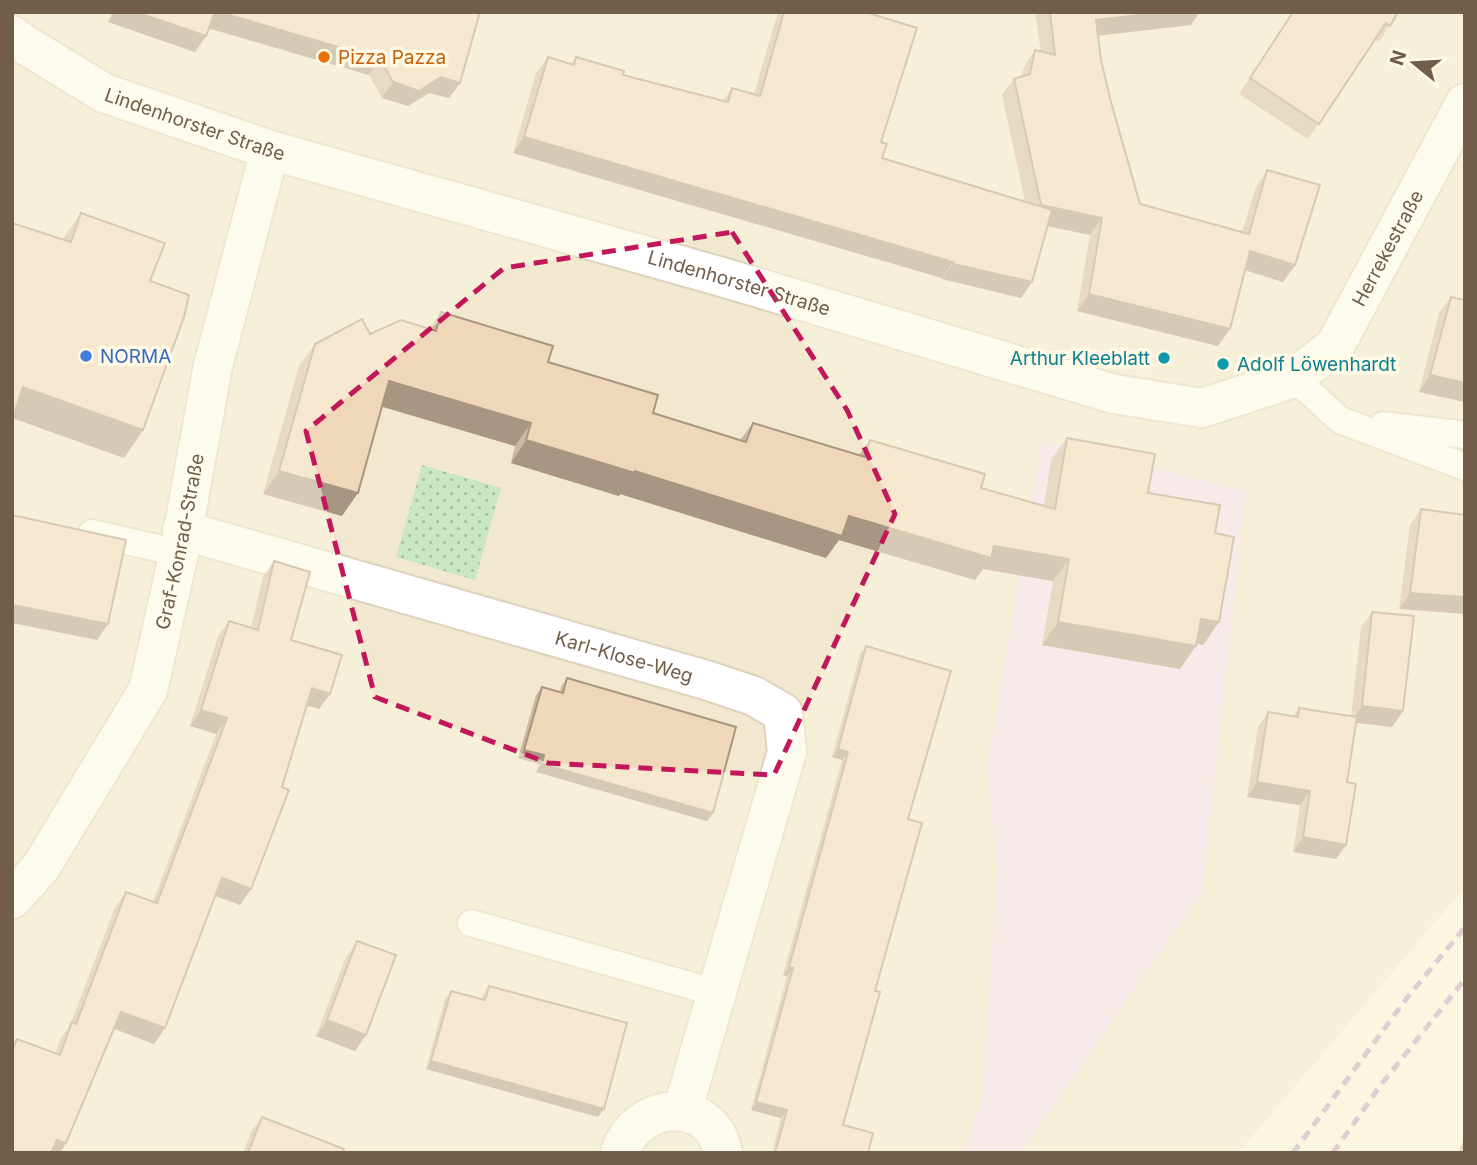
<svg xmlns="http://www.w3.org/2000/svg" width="1477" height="1165" font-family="Inter,sans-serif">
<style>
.residential{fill:#f2e8cf}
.education{fill:#f2ddf7}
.park{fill:url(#park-dots)}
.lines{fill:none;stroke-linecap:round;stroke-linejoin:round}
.lane-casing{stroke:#dfd2bd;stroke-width:30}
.street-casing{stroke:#dfd2bd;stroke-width:42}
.lane{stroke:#fff;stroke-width:26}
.street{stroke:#fff;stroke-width:38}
.rail{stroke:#b9a0c3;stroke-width:5;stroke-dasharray:10 7;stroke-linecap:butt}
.wall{fill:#ceb99f}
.shaded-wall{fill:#a89682}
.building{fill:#f0d7b9;stroke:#a89682;stroke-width:2}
.marked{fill:none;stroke:#c2185b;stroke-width:5;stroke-dasharray:14 9;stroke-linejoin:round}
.food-dot{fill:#e8710a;stroke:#fff9e6;stroke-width:2.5}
.shop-dot{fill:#3f7fe0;stroke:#fff9e6;stroke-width:2.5}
.culture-dot{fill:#0f9aa8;stroke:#fff9e6;stroke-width:2.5}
.labels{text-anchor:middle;stroke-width:7;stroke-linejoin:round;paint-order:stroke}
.food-label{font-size:19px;fill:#c56008;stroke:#fff9e6;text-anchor:start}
.street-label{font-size:19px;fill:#715d48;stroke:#fff9e6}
.shop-label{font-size:19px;fill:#366cbe;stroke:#fff9e6;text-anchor:start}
.culture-label{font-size:19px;fill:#0d838f;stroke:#fff9e6;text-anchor:end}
</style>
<defs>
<pattern id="park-dots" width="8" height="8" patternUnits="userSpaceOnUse" patternTransform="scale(1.75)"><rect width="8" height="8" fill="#c9e8c0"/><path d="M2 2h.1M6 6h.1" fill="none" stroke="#a8bf9e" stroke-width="1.8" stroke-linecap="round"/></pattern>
</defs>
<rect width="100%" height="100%" fill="#fbf5e0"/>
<!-- residential -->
<path class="residential" d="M12 12H1465V887L1238 1153H12Z"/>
<!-- education -->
<path class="education" d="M1042 440 1246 491 1202 892 1020 1153H964L983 1092 997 868 987 767Z"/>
<!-- park -->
<path class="park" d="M422 465 501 488 475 580 396 557Z"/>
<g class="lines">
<defs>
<g id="lane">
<path d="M1294 378 1340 420 1465 467"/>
<path d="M1383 425 1465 435"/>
<path d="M92 533 179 553"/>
<path d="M471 923 717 993"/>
</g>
<g id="street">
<path id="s1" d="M12 35 19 41 104 93 270 150 722 277 1114 394 1202 408 1294 378 1335 346 1465 103"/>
<path id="s2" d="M182 530 706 680 754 696 783 713 787 752 682 1112"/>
<path id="s3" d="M12 899 41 867 148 690 179 553 213 366 270 150"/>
<path d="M620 1153C637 1099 713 1096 723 1153"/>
</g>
</defs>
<!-- lane casing -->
<use href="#lane" class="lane-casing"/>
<!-- street casing -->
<use href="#street" class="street-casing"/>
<!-- lane -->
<use href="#lane" class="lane"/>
<!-- street -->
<use href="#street" class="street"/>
<!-- rail -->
<g class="rail">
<path d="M1293 1153 1407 998 1465 927"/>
<path d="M1333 1153 1380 1086 1465 979"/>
</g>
</g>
<!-- wall -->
<g class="wall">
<path d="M112 12H480L449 98 429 93 408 106 382 98 369 75 209 28 206 36 195 52 108 22Z"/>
<path d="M778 12H865L881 142 882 158 1025 201 1002 95 1014 79 1022 76 1024 67 1035 50 1041 52 1035 12H1200L1191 25 1098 36 1101 60 1111 102 1140 204 1242 232 1256 187 1267 170 1295 265 1283 282 1245 270 1218 346 1077 311 1090 235 1047 226 1021 298 942 279V278L513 153 536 73 548 57 571 64 576 57 623 75 723 101 732 88 754 94Z"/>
<path d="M1293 12H1398L1379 42 1375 39 1308 139 1239 94Z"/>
<path d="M81 213 150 281 143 430 124 458 13 418 62 240Z"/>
<path d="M1451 297 1465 402 1419 392 1439 313Z"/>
<path d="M441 312 548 362 653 413 740 440 753 423 859 455 870 440 981 488 1044 506 1051 460 1067 438 1148 493 1215 533 1219 622 1203 645 1196 643 1180 669 1042 645 1053 581 983 569 975 580 839 540 826 558 620 494 619 496 511 463 515 446 382 407 342 516 263 494 299 366 315 344 370 334 429 329Z"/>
<path d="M1421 509 1465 515 1399 609 1410 525Z"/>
<path d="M274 561 291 640 330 694 319 709 307 706 240 905 215 896 165 1028 154 1044 114 1029 66 1143 60 1153H12V1045L17 1039 55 1053 61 1038 71 1023 115 907 126 892 153 902 216 734 190 726 218 636 229 621 251 628 263 577Z"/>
<path d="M1372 612 1403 711 1392 727 1356 723 1336 859 1293 852 1300 805 1247 797 1258 727 1268 712 1293 716 1299 708 1351 716 1361 628Z"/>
<path d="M866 646 908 819 875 991 843 1125 868 1153H772L781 1118 751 1110 787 976 783 975 842 760 832 757 860 654Z"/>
<path d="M567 678 713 813 707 821 536 772 539 764 518 758 536 695 542 687 560 692 561 687Z"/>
<path d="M357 941 366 1035 355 1051 316 1036 346 957Z"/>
<path d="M489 986 604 1109 598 1117 426 1069 445 999 451 991 482 999 483 994Z"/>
<path d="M262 1117 342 1153H243L251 1132Z"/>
<path d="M1465 1137V1153H1458Z"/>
</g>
<!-- shaded-wall -->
<g class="shaded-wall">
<path d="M115 12H136L206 36 195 52 108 22Z"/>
<path d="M214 12H219L380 59 369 75 204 27Z"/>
<path d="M1166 12H1200L1191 25 1084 37 1096 20Z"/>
<path d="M441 77 460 83 449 98 429 93 408 106 382 98 393 82Z"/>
<path d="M524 137 953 262 942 278 513 153Z"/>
<path d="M1041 205 1102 218 1090 235 1029 222Z"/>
<path d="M1250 251 1295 265 1283 282 1238 268Z"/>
<path d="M953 264 1032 282 1021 298 942 279Z"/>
<path d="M1089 294 1230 329 1218 346 1077 311Z"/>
<path d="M1430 375 1465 383V402L1419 392Z"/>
<path d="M389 381 531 423 515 446 374 404Z"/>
<path d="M23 387 143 430 124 458 12 418Z"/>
<path d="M526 440 635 471 994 546 1069 559 1053 581 983 569 975 580 839 540 826 558 620 494 619 496 511 463Z"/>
<path d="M279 471 358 493 342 516 263 494Z"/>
<path d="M1410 593 1465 597V614L1399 609Z"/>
<path d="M12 605 108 624 97 640 12 623Z"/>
<path d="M1201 619 1219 622 1203 645 1185 641Z"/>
<path d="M1058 622 1196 646 1180 669 1042 645Z"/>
<path d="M312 688 330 694 319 709 302 704Z"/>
<path d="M1362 706 1403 711 1392 727 1351 722Z"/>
<path d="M201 710 227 718 216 734 190 726Z"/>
<path d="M838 749 848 752 842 760 832 757Z"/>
<path d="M524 750 544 755 539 764 518 758Z"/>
<path d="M542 764 713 813 707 821 536 772Z"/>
<path d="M1257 782 1310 791 1300 805 1247 797Z"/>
<path d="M1303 837 1346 845 1336 859 1293 852Z"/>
<path d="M222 878 251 889 240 905 211 894Z"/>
<path d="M789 967 793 968 787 976 783 975Z"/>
<path d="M121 1012 165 1028 154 1044 110 1027Z"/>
<path d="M327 1020 366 1035 355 1051 316 1036Z"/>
<path d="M431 1061 604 1109 598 1117 426 1069Z"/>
<path d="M756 1102 787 1110 781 1118 751 1110Z"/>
<path d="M57 1140 66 1143 60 1153H47Z"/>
</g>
<!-- building -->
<g class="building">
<path d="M136 12H215L206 36Z"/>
<path d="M219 12H480L460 83 441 77 419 91 393 82 380 59Z"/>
<path d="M784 12H865L917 28 881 142 887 144 882 158 1052 210 1032 282 953 264V262L524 137 548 57 574 65 576 57 624 71 623 75 728 102 732 88 760 96Z"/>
<path d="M1050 12H1166L1096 20 1101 60 1111 102 1140 204 1249 234 1267 170 1320 185 1295 265 1250 251 1230 329 1089 294 1102 218 1041 205 1014 79 1030 74 1035 50 1055 55Z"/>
<path d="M1293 12H1398L1390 26 1386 23 1319 124 1250 78Z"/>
<path d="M81 213 165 243 150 281 189 295 184 317 143 430 23 387 12 420V223L71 242Z"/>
<path d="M1451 297 1465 300V383L1430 375Z"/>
<path d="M441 312 553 346 548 362 658 395 653 413 746 442 753 423 865 457 870 440 985 474 981 488 1055 509 1067 438 1155 454 1148 493 1220 505 1215 533 1234 537 1219 622 1201 619 1196 646 1058 622 1069 559 994 546 991 558 849 516 842 536 635 471V473L526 440 531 423 389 381 358 493 279 471 315 344 362 319 370 334 401 320 436 331Z"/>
<path d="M1421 509 1465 515V597L1410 593Z"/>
<path d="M12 515 126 540 108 624 12 605Z"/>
<path d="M274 561 310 572 291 640 342 655 330 694 312 688 282 787 289 790 251 889 222 878 165 1028 121 1012 66 1143 57 1140 51 1153H12V1050L17 1039 60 1055 72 1022 76 1024 126 892 157 903 227 718 201 710 229 621 258 630Z"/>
<path d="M1372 612 1414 616 1403 711 1362 706Z"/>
<path d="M866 646 951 671 908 819 922 823 875 991 880 992 843 1125 873 1133 868 1153H775L787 1110 756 1102 793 968 789 967 848 752 838 749Z"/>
<path d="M567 678 736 727 713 813 542 764 544 755 524 750 542 687 563 693Z"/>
<path d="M1299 708 1357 717 1347 782 1356 784 1346 845 1303 837 1310 791 1257 782 1268 712 1298 717Z"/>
<path d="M357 941 396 955 366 1035 327 1020Z"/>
<path d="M489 986 627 1023 604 1109 431 1061 451 991 485 1000Z"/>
<path d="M262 1117 344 1149 342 1153H248Z"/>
</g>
<!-- marked area -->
<path d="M0 0H1477V1165H0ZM732 232 847 410 895 514 774 775 548 763 375 697 306 431 504 268Z" fill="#fbf5e0" fill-opacity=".55" fill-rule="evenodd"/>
<path class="marked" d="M732 232 847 410 895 514 774 775 548 763 375 697 306 431 504 268Z"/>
<!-- markers -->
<circle class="food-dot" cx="324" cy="57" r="7"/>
<circle class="shop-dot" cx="86" cy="356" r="7"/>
<g class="culture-dot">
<circle cx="1164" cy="358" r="7"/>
<circle cx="1223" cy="364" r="7"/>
</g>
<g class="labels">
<!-- food labels -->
<g class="food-label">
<text x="338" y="64">Pizza Pazza</text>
</g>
<!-- street labels -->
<g class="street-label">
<text dy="7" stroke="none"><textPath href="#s1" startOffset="205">Lindenhorster Straße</textPath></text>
<text dy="7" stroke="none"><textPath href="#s1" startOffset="1512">Herrekestraße</textPath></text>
<text dy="7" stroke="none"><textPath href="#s1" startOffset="772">Lindenhorster Straße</textPath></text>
<text dy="7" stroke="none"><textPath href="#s3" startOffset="402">Graf-Konrad-Straße</textPath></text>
<text dy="7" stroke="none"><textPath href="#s2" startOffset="460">Karl-Klose-Weg</textPath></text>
</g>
<!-- shop labels -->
<g class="shop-label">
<text x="100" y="363">NORMA</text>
</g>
<!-- culture labels -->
<g class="culture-label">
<text x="1150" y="365">Arthur Kleeblatt</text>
<text x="1237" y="371" text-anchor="start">Adolf Löwenhardt</text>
</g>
</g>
<!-- border -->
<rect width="1477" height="1165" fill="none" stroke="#715d48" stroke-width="28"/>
<!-- north arrow -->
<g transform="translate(1414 63) rotate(288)" stroke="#fff9e6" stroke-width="5" paint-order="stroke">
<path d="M0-5L12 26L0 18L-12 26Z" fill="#715d48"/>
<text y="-10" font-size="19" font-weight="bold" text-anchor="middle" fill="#715d48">N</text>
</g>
</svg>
